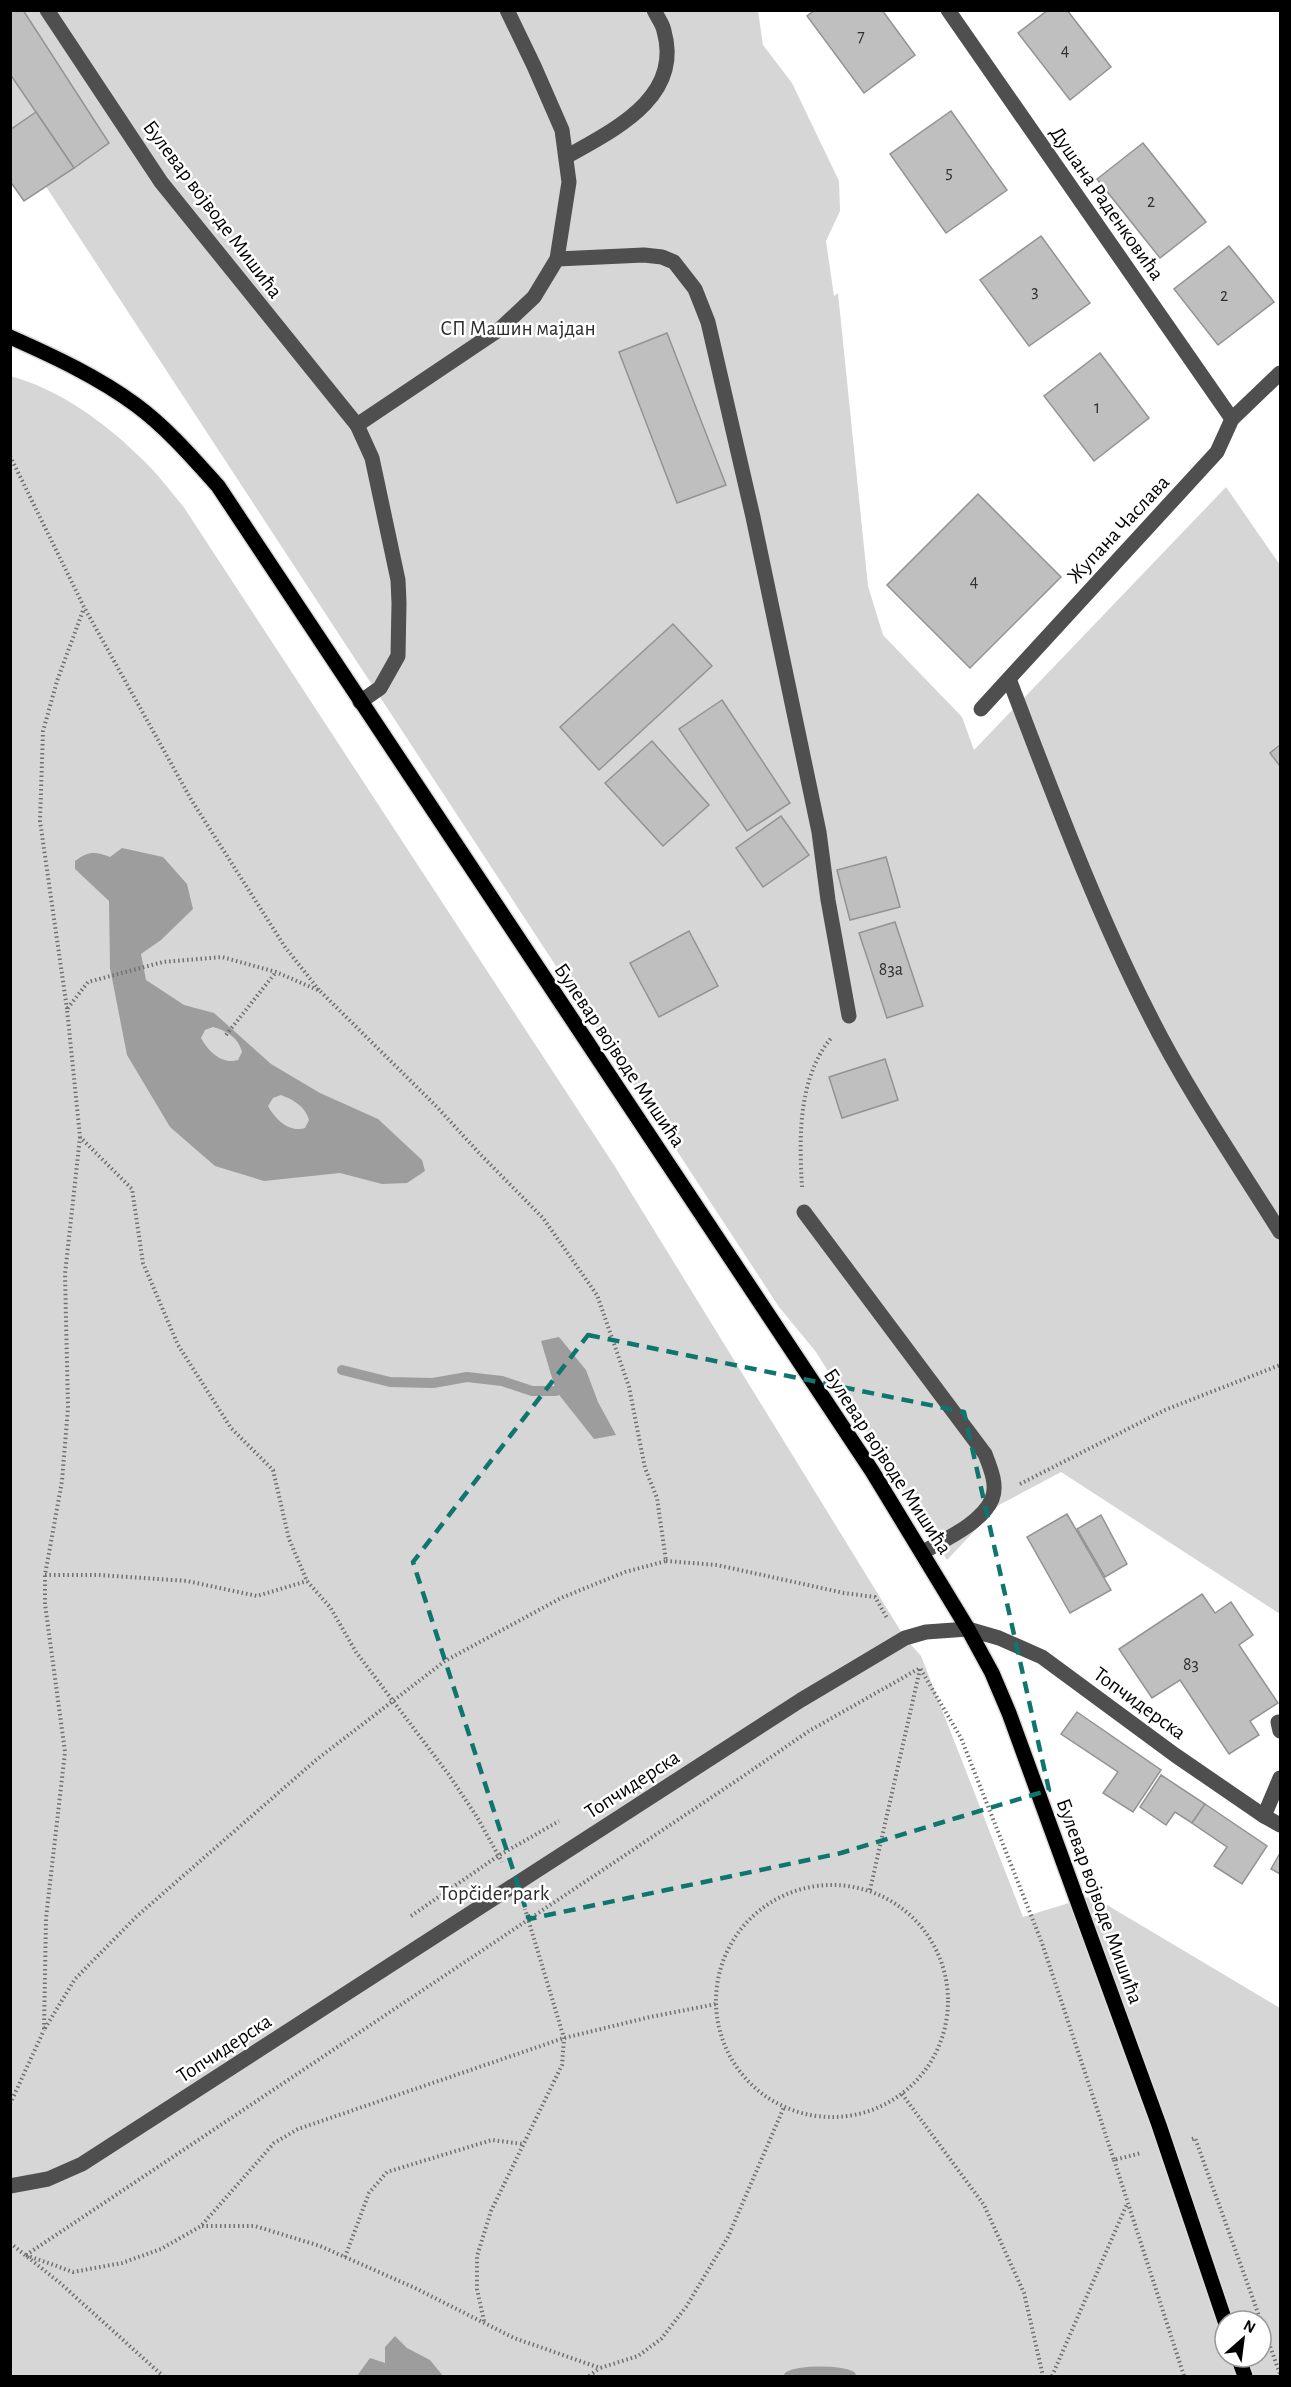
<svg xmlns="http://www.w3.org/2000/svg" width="1291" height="2387" font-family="'Alegreya Sans',sans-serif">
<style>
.green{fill:#d6d6d6;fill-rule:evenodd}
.water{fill:#9d9d9d;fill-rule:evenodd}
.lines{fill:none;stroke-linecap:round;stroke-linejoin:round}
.stream{stroke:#9d9d9d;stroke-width:10}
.building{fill:#bfbfbf;stroke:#939393;stroke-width:1.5}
.major-casing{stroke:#dbdbdb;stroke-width:18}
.path{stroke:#717171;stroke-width:4;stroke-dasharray:1.5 3;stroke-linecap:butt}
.minor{stroke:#4f4f4f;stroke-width:15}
.major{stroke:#000;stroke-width:15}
.marked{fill:none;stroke:#0f766e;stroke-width:4.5;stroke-dasharray:12 8;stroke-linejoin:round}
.labels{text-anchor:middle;stroke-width:5;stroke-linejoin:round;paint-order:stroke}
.number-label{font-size:18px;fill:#303030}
.street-label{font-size:21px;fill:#000;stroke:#fff}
.park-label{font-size:21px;fill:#2d2d2d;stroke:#fff}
</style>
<rect width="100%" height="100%" fill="#fff"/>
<!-- green -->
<g class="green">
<path d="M10 11H758L763 45 792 83 839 181 840 211 826 241 834 296 838 293 868 586 883 635 962 717 974 750 1226 487 1280 565V1614L1061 1472 999 1505 947 1560 816 1352 779 1307 11 133Z"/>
<path d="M10 376C60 389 108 425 143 460 158 474 170 491 183 506L614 1165 905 1638 921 1656 1023 1917 1092 1896 1280 2008V2376H11ZM1225 2321H1261V2357H1225Z"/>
</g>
<!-- water -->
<g class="water">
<path d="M122 848 163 857 187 884 193 909 161 940 141 954 146 980 184 1005 214 1013 271 1064 320 1093 378 1119 422 1160 425 1171 407 1183 382 1184 340 1173 264 1181 215 1166 170 1127 127 1055 110 968 109 901 75 869V861C88 851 95 851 110 857ZM213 1027C227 1031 238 1037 242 1052L238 1060C222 1065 208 1051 201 1038L205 1030ZM281 1095C294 1100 305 1106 309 1120L305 1128C289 1133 275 1119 268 1106L273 1098Z"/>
<path d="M559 1337 586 1370 598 1402 616 1435 594 1439 556 1391 541 1341Z"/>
<path d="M395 2336 407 2348 430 2360 443 2376H357L370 2358 385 2363V2347Z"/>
</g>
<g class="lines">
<!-- stream -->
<g class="stream">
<path d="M342 1370 390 1382 433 1383 467 1377 502 1381 532 1391H556"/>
<path d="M789 2376C802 2370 839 2370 851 2376"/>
</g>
</g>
<!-- building -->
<g class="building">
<path d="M10 10H23L109 143 74 168 10 74Z"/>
<path d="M815 10H882L915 55 864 93 807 16Z"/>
<path d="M1048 10H1067L1111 67 1070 100 1018 33Z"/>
<path d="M951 111 1007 190 946 233 890 154Z"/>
<path d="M36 112 74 168 24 201 10 181V130Z"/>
<path d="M1143 143 1206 222 1160 258 1097 179Z"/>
<path d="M1041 236 1090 303 1029 346 980 280Z"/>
<path d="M1229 246 1274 302 1218 345 1174 289Z"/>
<path d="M667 333 726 485 677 503 619 352Z"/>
<path d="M1100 353 1149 418 1094 461 1044 396Z"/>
<path d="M978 494 1061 577 970 668 887 585Z"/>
<path d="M673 624 712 666 599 770 560 727Z"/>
<path d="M722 700 790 803 747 831 679 729Z"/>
<path d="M652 741 709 805 663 846 605 783Z"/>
<path d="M1280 745V766L1270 753Z"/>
<path d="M781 816 809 855 763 887 736 848Z"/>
<path d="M886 857 900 907 850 920 837 870Z"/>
<path d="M895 922 923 1006 887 1018 859 933Z"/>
<path d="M689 931 718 986 659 1017 630 963Z"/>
<path d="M885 1059 898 1100 842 1118 829 1077Z"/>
<path d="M1067 1514 1111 1590 1070 1613 1027 1537Z"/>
<path d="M1101 1515 1127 1564 1105 1577 1077 1529Z"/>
<path d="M1202 1594 1215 1613 1231 1602 1253 1635 1239 1645 1278 1703 1250 1721 1259 1735 1229 1754 1180 1680 1152 1698 1119 1649Z"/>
<path d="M1077 1712 1161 1770 1133 1812 1103 1793 1118 1772 1061 1734Z"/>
<path d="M1161 1775 1205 1804 1192 1823 1175 1812 1166 1825 1140 1807Z"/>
<path d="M1205 1804 1267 1846 1242 1884 1214 1866 1227 1847 1192 1823Z"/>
<path d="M1280 1853V1874L1271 1869Z"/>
</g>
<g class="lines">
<defs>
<g id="major">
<path d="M10 337C53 356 98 377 136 405 167 428 192 457 218 486L872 1471 968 1629 992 1673 1009 1713 1159 2125 1225 2321"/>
<path d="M1238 2357 1245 2376"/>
</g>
</defs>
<!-- major casing -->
<use href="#major" class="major-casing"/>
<!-- path -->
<g class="path">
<path d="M10 456 84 607 192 801 285 947 319 990"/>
<path d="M67 1009 40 821 43 731 57 681 84 608"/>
<path d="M226 1035 276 972"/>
<path d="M80 1137 65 1274 68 1408 62 1481 45 1575V1604L65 1752 46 1918 44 2030 75 1979 136 1917 316 1760 445 1661 561 1598 625 1572 666 1561 657 1498 645 1468 629 1387 597 1295 543 1218 480 1154 437 1107 320 991 276 972 222 957 163 962 88 982 67 1009 80 1137 132 1189 143 1263 178 1345 231 1428 273 1470 289 1539 307 1581 330 1607 356 1652 449 1775 477 1817 502 1862"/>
<path d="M802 1187C799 1137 798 1077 832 1037"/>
<path d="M1020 1484 1165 1410 1280 1365"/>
<path d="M666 1561 717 1565 844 1593 875 1597 887 1618"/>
<path d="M45 1575H99L187 1581 257 1596 307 1581"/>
<circle cx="832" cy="2001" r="116"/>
<path d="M870 1890 920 1669"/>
<path d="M411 1916 498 1856 559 1821"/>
<path d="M902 2094 984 2205 1024 2293 1043 2376"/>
<path d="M10 2104 44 2030"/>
<path d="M1192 2139 1195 2138 1280 2374"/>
<path d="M1114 2160 1184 2376"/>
<path d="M202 2226H255L320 2246 415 2288 514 2338 600 2368 638 2356 661 2339 686 2307 728 2237 784 2107"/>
<path d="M10 2243 60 2283 163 2376"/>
<path d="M26 2255 739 1779 809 1731 920 1668 961 1738 1042 1943 1114 2160 1141 2153"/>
<path d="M26 2255 73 2272 122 2263 161 2249 201 2226 274 2143 298 2129 564 2038 650 2017 716 2004"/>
<path d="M345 2257 369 2193 387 2172 492 2140 523 2144"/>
<path d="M484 2321 477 2289V2256L491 2211 562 2065 564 2038 525 1909"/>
<path d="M589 2376 600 2368"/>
<path d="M1052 2376 1127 2204"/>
</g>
<!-- minor -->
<g class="minor">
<path d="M47 10 161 182 357 425 372 458 398 580 399 603 398 656 380 688 360 702"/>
<path d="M948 10 1232 419"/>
<path d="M566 157C613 130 683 98 664 31 663 24 657 17 654 10"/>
<path d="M557 259 644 255 662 257 674 262 695 289 708 322 753 517 819 832 828 900 849 1016"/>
<path d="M357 425 500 329 534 297 557 259 569 182 562 130 534 66 507 10"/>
<path d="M1009 679C1052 791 1094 906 1149 1014 1187 1090 1235 1160 1280 1232"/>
<path d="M981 709 1217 452 1232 419 1280 373"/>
<path d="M804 1212 985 1454C990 1467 998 1485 992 1499 982 1523 944 1540 923 1552"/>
<path d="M1278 1722 1280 1731"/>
<path d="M1264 1816 1280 1778"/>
<path d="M10 2186 48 2179 82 2164 801 1700 905 1638 926 1632 968 1629 999 1638 1042 1657 1175 1755 1264 1816 1280 1825"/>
</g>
<!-- major -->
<use href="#major" class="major"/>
</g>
<!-- marked area -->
<path class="marked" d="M588 1335 964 1412 1049 1790 841 1853 529 1919 413 1562Z"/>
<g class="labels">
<!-- number labels -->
<g class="number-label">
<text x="861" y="42">7</text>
<text x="1065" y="56">4</text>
<text x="949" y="178">5</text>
<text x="1151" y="207">2</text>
<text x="1035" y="297">3</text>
<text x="1224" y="301">2</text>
<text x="1097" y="413">1</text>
<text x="974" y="587">4</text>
<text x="891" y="975">83a</text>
<text x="1191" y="1670">83</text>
</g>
<!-- street labels -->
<g class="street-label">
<text transform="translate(1107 203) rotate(55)" y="7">Душана Раденковића</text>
<text transform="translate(213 209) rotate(53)" y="7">Булевар војводе Мишића</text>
<text transform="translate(1118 529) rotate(-47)" y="7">Жупана Часлава</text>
<text transform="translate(620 1055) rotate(56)" y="7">Булевар војводе Мишића</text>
<text transform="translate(888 1461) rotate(57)" y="7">Булевар војводе Мишића</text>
<text transform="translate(1140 1703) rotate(36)" y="7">Топчидерска</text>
<text transform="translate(632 1784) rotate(-33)" y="7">Топчидерска</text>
<text transform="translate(1100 1901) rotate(70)" y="7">Булевар војводе Мишића</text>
<text transform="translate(224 2048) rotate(-33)" y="7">Топчидерска</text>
</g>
<!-- park labels -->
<g class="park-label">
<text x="518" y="335">СП Машин мајдан</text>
<text x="494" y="1900">Topčider park</text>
</g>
</g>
<!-- border -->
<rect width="1291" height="2387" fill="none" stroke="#000000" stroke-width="24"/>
<!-- north arrow -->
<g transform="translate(1243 2339) rotate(28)"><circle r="28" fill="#ffffff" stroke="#999999" stroke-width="1.5"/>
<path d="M0-4.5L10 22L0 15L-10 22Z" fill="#000000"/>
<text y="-9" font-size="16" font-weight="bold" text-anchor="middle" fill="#000000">N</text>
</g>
</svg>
